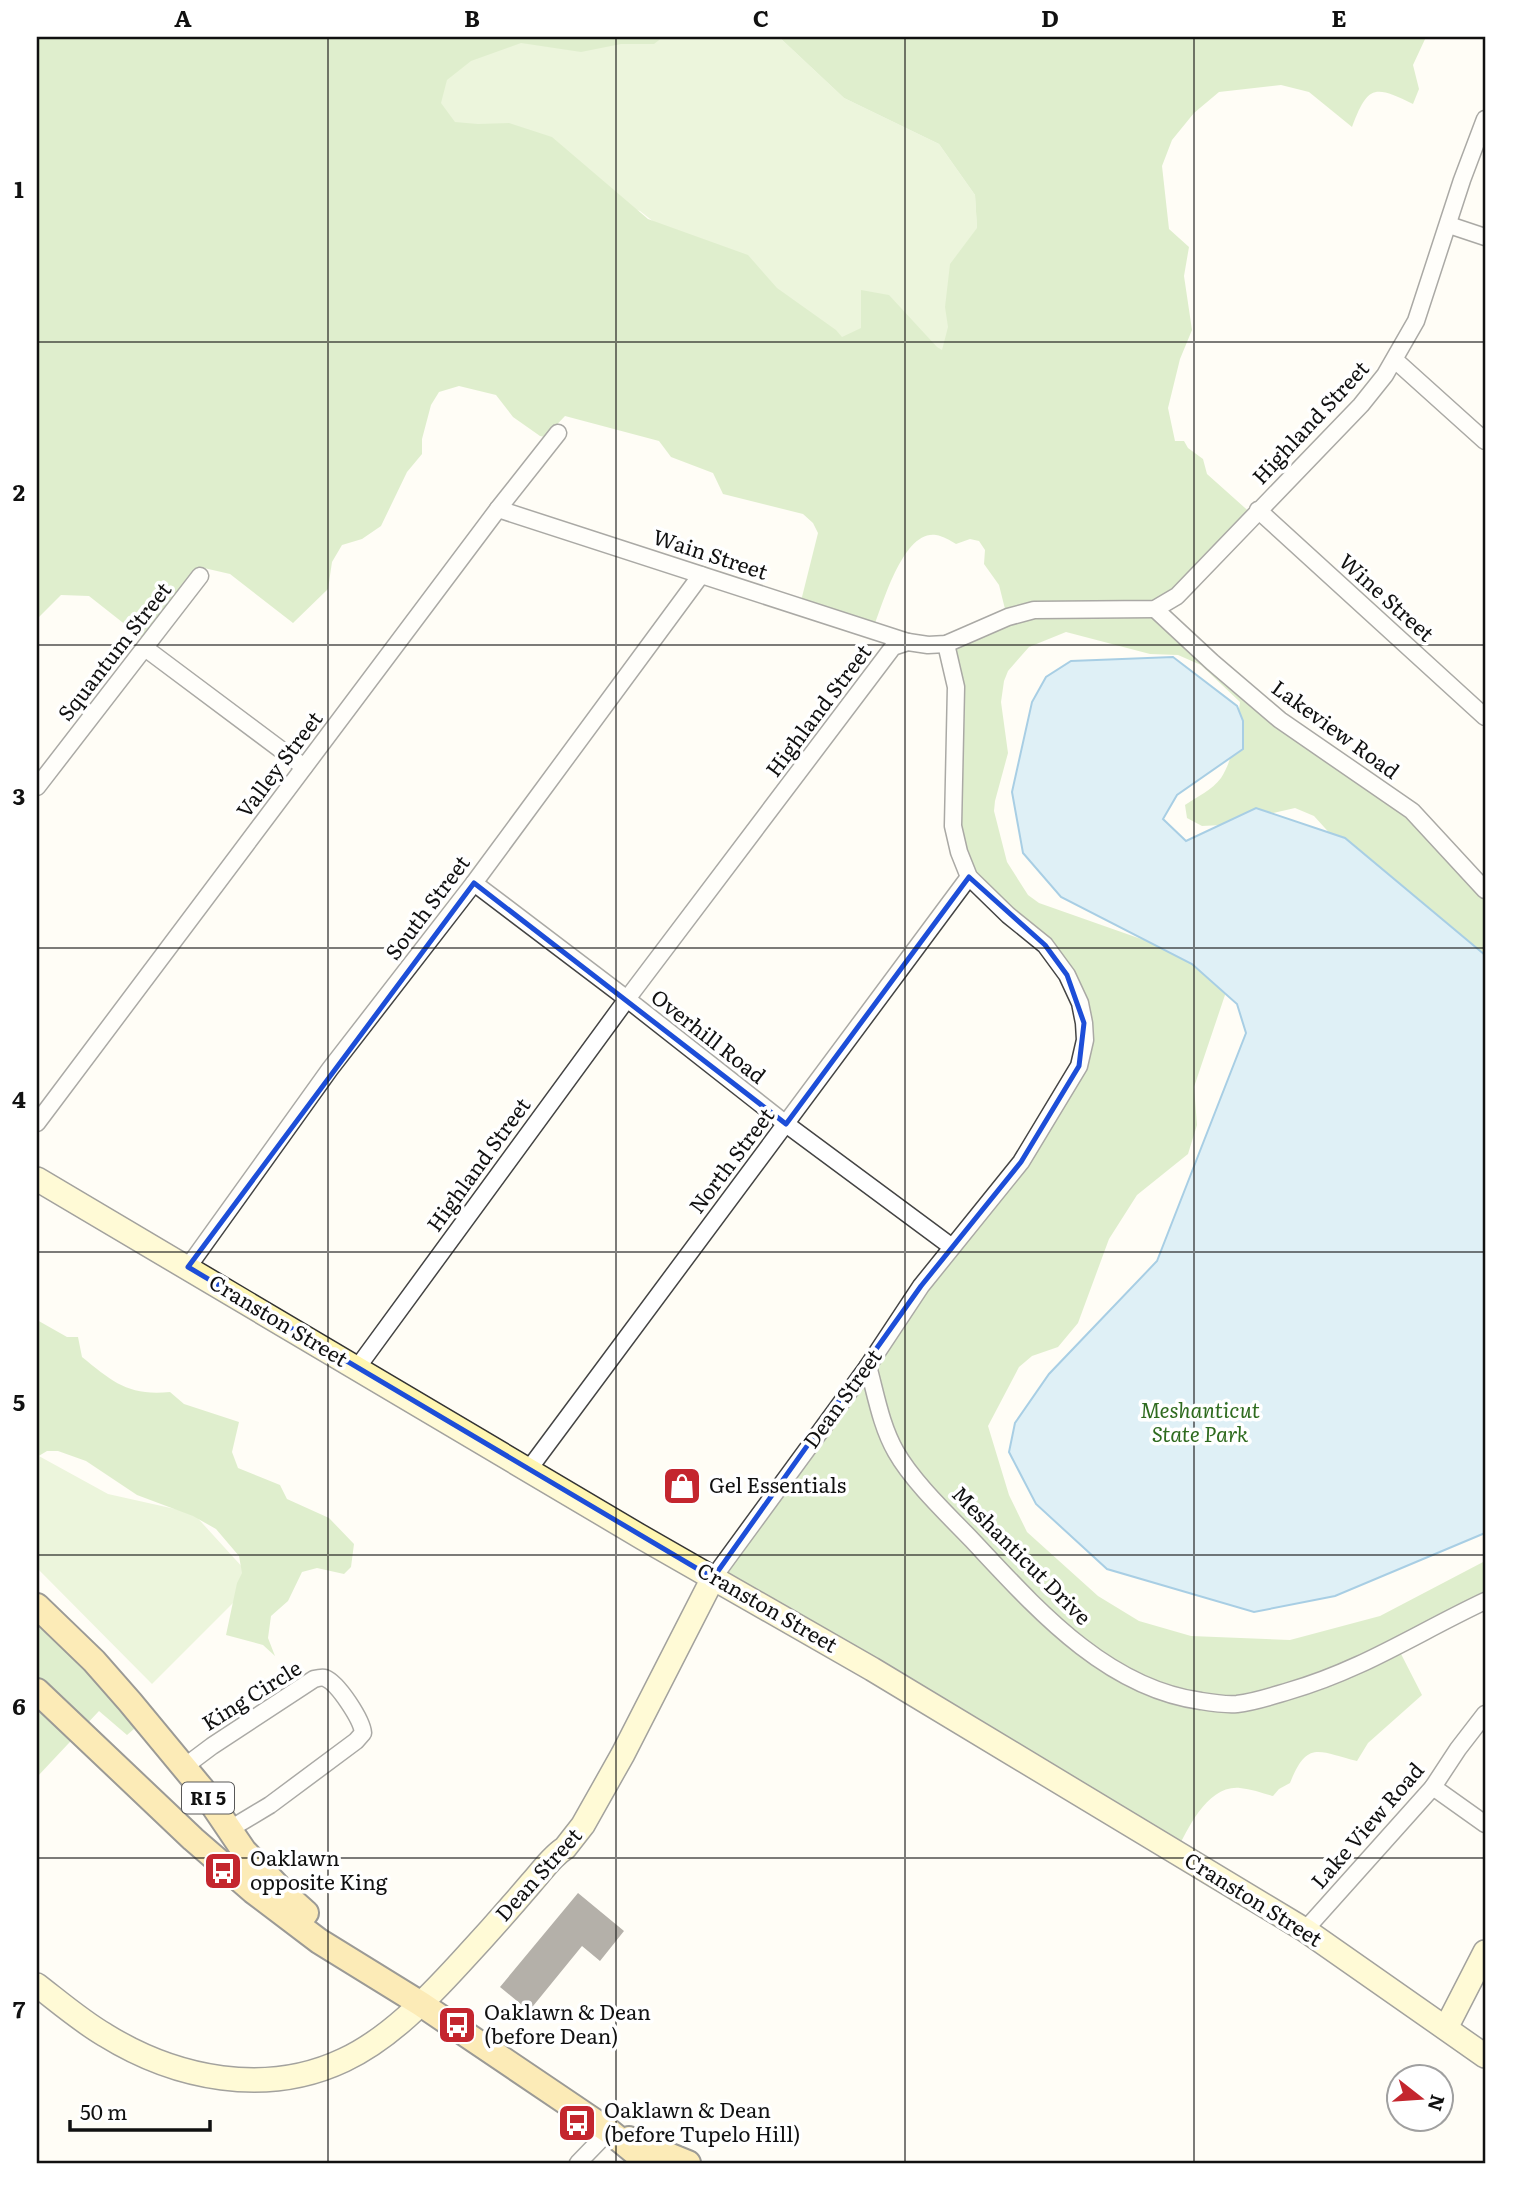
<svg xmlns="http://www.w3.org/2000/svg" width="1522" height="2200" font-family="Literata,serif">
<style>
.green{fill:#d5ebbd}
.forest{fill:#b9dc9c}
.water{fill:#b9e0f7;stroke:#3f96cf;stroke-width:2}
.building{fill:#5a524d}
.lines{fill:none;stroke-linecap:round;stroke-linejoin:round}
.street-casing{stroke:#444;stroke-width:19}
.secondary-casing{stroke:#333;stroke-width:26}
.primary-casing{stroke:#222;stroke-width:28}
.street{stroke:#fff;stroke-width:16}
.secondary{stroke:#fff6b0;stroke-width:23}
.primary{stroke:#f9d66b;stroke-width:24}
.marked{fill:none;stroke:#1d4ed8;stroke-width:5;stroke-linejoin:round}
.grid{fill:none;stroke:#111;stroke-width:2;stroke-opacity:0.55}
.labels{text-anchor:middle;stroke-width:7;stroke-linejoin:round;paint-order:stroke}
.shield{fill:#fff;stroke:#585858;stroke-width:2}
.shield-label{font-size:19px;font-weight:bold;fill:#111}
.street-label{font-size:21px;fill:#111;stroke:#fff}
.park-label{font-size:21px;font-style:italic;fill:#2f6b1f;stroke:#fff}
.poi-label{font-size:21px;fill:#111;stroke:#fff;text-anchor:start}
.neatline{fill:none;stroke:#111;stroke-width:2.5}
.grid-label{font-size:23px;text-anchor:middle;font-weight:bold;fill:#111}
</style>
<rect width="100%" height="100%" fill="#fffdf5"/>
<!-- green -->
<g class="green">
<path d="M37 37H779L844 98 939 144 975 195 977 228 1028 301 905 421 640 211Z"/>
<path d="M37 1455 108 1494 193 1513 255 1581 152 1684 37 1568Z"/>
</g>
<!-- forest -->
<g class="forest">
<path d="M37 37H663L654 44H621L581 52 521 43 471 61 447 80 441 103 455 122 478 124 509 123 552 137 648 219 748 255 777 288 836 330 842 337 861 328V290L889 295 937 347 942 350 948 327 945 307 950 264 977 228 975 195 939 144 844 98 779 37H1426L1413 65 1419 89 1413 104C1374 85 1368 85 1352 127L1309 92 1281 85 1219 92 1194 113 1172 140 1162 166 1169 229 1189 247 1184 276 1192 330 1180 359 1168 408 1175 441H1184L1188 448 1203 459 1207 474 1254 516 1162 608 1282 723 1413 811 1485 889V961L1354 860 1314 816 1295 808 1222 825 1202 826 1187 818 1185 805C1197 797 1212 790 1221 778 1235 756 1237 727 1240 702L1201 665 1178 655 1150 654 1066 632 1029 647 1008 671 1004 681 1001 702 1008 753 995 801 994 811 1007 862 1028 895 1039 903 1195 958 1226 992 1194 1087 1197 1125 1188 1154 1137 1195 1109 1239 1078 1323 1058 1347 1032 1356 1019 1367 988 1426 1009 1495 1027 1532 1098 1596 1139 1621 1191 1636 1290 1640 1380 1616 1485 1561V1602L1400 1652 1422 1695 1368 1743 1357 1761C1318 1751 1307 1740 1290 1783L1279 1789 1273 1796C1262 1793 1251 1789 1240 1788 1207 1785 1188 1829 1176 1852L720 1582 863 1374 1023 1163 1086 1036 1058 959 976 885 961 853 949 648 1006 613 999 585 984 564 985 550 979 541 970 539 956 544C951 541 943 536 936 535 903 530 883 604 873 629L800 605 818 533 813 523 803 514 723 494 713 473 671 457 659 441 565 416 545 437 540 436 513 417 496 395 459 386 439 392 431 405 422 439V454L407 472 381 526 362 539 342 545 332 562 328 589 293 623 230 574 204 568 186 580 146 634 141 637 89 596 61 595 37 619Z"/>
<path d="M37 1320 67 1337H78L82 1357C113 1382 128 1396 170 1392L184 1404 239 1422 232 1452 238 1468 280 1485 287 1499 329 1518 354 1544 351 1567 344 1574 317 1568 302 1572 288 1601 271 1616 268 1638 275 1656 263 1645 226 1635 237 1583 242 1573 239 1556 216 1529 193 1516 137 1495 86 1461 58 1451H47L37 1457Z"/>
<path d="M37 1606 142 1722 127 1735 99 1711 37 1777Z"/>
</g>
<!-- water -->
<path class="water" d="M1173 657 1237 706 1243 721V749L1177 795 1163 819 1186 841 1256 808 1345 838 1485 955V1533L1335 1596 1254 1612 1107 1569 1036 1504 1009 1452 1015 1423 1049 1374 1157 1261 1246 1033 1237 1004 1192 964 1061 897 1023 853 1012 792 1032 702 1046 677 1071 661Z"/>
<!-- building -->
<path class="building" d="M578 1893 624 1931 600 1961 582 1946 529 2011 500 1987Z"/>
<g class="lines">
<defs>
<g id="street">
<path d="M1449 225 1485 237"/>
<path d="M1395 360 1485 441"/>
<path d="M498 509 908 642"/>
<path d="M1258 510 1485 717"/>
<path d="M1155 609 1212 662 1280 720 1412 811 1485 890"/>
<path d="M145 648 304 767"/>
<path d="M37 787 200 576"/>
<path d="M474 883 627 999 786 1124 952 1247"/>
<path d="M37 1123 498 509 558 433"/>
<path d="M188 1267 330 1069 474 883 701 575"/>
<path d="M868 1366C876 1395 881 1426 896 1452 913 1482 948 1515 972 1540 1035 1607 1105 1688 1201 1701 1213 1703 1225 1705 1237 1704 1255 1702 1272 1696 1289 1691 1362 1670 1417 1633 1485 1601"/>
<path d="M357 1368 627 999 893 647 908 642 928 645 946 644 1008 617 1034 610 1155 609 1177 596 1361 405 1385 375 1416 321 1462 180 1485 119"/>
<path d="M529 1469 969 877"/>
<path d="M713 1578 868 1366 921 1286 1021 1162 1079 1066 1085 1040 1084 1023 1080 1003 1067 975 1045 945 1008 915 969 877 959 852 953 826 956 687 946 644"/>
<path d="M184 1767 212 1746 314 1679C318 1678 322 1677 325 1678 338 1683 362 1720 363 1733L356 1741 270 1805 230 1829"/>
<path d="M1433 1787 1485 1824"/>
<path d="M1305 1930 1433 1787 1458 1749 1485 1714"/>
<path d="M578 2163 609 2131"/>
</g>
<g id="secondary">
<path d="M37 1179 643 1538 872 1669 1305 1930 1485 2056"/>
<path d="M37 1985C59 2002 81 2021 105 2035 176 2079 266 2097 344 2060 389 2039 428 1998 461 1962 485 1936 509 1909 532 1882 542 1871 552 1856 565 1848L583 1825 623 1754 713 1578"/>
<path d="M1446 2028 1485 1952"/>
</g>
<g id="primary">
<path d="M37 1606 94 1661 130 1702 202 1789 244 1851 286 1895 306 1913"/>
<path d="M37 1691 193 1839 253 1891 319 1941 421 2004 609 2131 648 2163"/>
<path d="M629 2139 688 2163"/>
</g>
</defs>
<!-- street casing -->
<use href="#street" class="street-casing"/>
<!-- secondary casing -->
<use href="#secondary" class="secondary-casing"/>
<!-- primary casing -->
<use href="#primary" class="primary-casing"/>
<!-- street -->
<use href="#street" class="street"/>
<!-- secondary -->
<use href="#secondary" class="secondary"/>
<!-- primary -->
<use href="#primary" class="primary"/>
</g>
<!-- marked area -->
<path d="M0 0H1522V2200H0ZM969 877 1045 945 1067 975 1084 1023 1079 1066 1021 1162 921 1286 713 1578 188 1267 474 883 786 1124Z" fill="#fffdf5" fill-opacity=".55" fill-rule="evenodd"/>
<path class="marked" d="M969 877 1045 945 1067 975 1084 1023 1079 1066 1021 1162 921 1286 713 1578 188 1267 474 883 786 1124Z"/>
<!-- grid -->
<path class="grid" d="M328 37V2163M616 37V2163M905 37V2163M1194 37V2163M37 342H1485M37 645H1485M37 948H1485M37 1252H1485M37 1555H1485M37 1858H1485"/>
<!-- icons -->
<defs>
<symbol id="shop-square" viewBox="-11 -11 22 22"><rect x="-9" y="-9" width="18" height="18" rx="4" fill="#c4262e" stroke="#fff"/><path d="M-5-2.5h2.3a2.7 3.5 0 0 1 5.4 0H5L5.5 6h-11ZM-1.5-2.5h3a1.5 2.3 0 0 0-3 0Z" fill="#fff"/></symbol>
<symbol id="bus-square" viewBox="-11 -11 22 22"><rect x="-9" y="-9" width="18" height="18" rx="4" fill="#c4262e" stroke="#fff"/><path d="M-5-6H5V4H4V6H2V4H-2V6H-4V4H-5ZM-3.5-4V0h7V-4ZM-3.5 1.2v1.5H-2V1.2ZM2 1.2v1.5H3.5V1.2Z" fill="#fff"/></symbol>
</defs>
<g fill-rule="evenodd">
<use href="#shop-square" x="660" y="1464" width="44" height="44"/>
<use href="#bus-square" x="201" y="1849" width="44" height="44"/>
<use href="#bus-square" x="435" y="2003" width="44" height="44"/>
<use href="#bus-square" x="555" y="2101" width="44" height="44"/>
</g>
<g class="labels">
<!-- shield labels -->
<rect class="shield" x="182" y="1782.5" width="52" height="31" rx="5"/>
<g class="shield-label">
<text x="208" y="1805">RI 5</text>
</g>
<!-- street labels -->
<g class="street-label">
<text transform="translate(1311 423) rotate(-47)" y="7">Highland Street</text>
<text transform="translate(710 555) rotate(18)" y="7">Wain Street</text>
<text transform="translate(1386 598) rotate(42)" y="7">Wine Street</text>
<text transform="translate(115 652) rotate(-52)" y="7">Squantum Street</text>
<text transform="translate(819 711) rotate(-53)" y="7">Highland Street</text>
<text transform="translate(1335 730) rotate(36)" y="7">Lakeview Road</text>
<text transform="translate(280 765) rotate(-53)" y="7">Valley Street</text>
<text transform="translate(428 908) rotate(-53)" y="7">South Street</text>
<text transform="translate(708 1037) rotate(38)" y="7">Overhill Road</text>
<text transform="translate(732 1161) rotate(-53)" y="7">North Street</text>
<text transform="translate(479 1165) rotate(-54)" y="7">Highland Street</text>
<text transform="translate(278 1321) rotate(31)" y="7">Cranston Street</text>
<text transform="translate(843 1399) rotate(-54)" y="7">Dean Street</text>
<text transform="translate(1021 1556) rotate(45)" y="7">Meshanticut Drive</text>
<text transform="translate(767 1608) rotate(30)" y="7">Cranston Street</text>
<text transform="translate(252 1696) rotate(-32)" y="7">King Circle</text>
<text transform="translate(1368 1826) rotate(-49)" y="7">Lake View Road</text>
<text transform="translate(539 1875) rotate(-48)" y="7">Dean Street</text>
<text transform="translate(1253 1900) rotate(32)" y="7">Cranston Street</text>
</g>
<!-- park labels -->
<g class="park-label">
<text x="1200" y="1418">Meshanticut<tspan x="1200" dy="24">State Park</tspan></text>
</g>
<!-- poi labels -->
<g class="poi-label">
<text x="709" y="1493">Gel Essentials</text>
<text x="250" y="1866">Oaklawn<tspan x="250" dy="24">opposite King</tspan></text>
<text x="484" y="2020">Oaklawn &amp; Dean<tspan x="484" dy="24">(before Dean)</tspan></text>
<text x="604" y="2118">Oaklawn &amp; Dean<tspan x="604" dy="24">(before Tupelo Hill)</tspan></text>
</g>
</g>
<!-- border -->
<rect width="1522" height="2200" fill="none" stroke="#ffffff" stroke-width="77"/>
<!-- north arrow -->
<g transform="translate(1420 2098) rotate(107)"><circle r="33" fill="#ffffff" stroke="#a0a0a0" stroke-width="2"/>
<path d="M0-5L12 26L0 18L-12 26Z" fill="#c4262e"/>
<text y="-10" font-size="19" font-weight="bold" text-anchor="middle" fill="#111111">N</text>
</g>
<!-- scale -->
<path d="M70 2120v10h140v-10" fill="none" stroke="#111111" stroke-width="3.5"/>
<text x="80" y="2120" font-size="21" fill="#111111" stroke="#ffffff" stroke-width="5" paint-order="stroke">50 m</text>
<rect x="38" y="38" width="1446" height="2124" class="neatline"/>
<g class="grid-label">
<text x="183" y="27">A</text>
<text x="472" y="27">B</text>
<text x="761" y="27">C</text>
<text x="1050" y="27">D</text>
<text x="1339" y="27">E</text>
<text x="19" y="198">1</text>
<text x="19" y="501">2</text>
<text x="19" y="805">3</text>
<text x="19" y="1108">4</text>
<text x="19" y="1411">5</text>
<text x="19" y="1715">6</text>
<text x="19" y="2018">7</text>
</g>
</svg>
